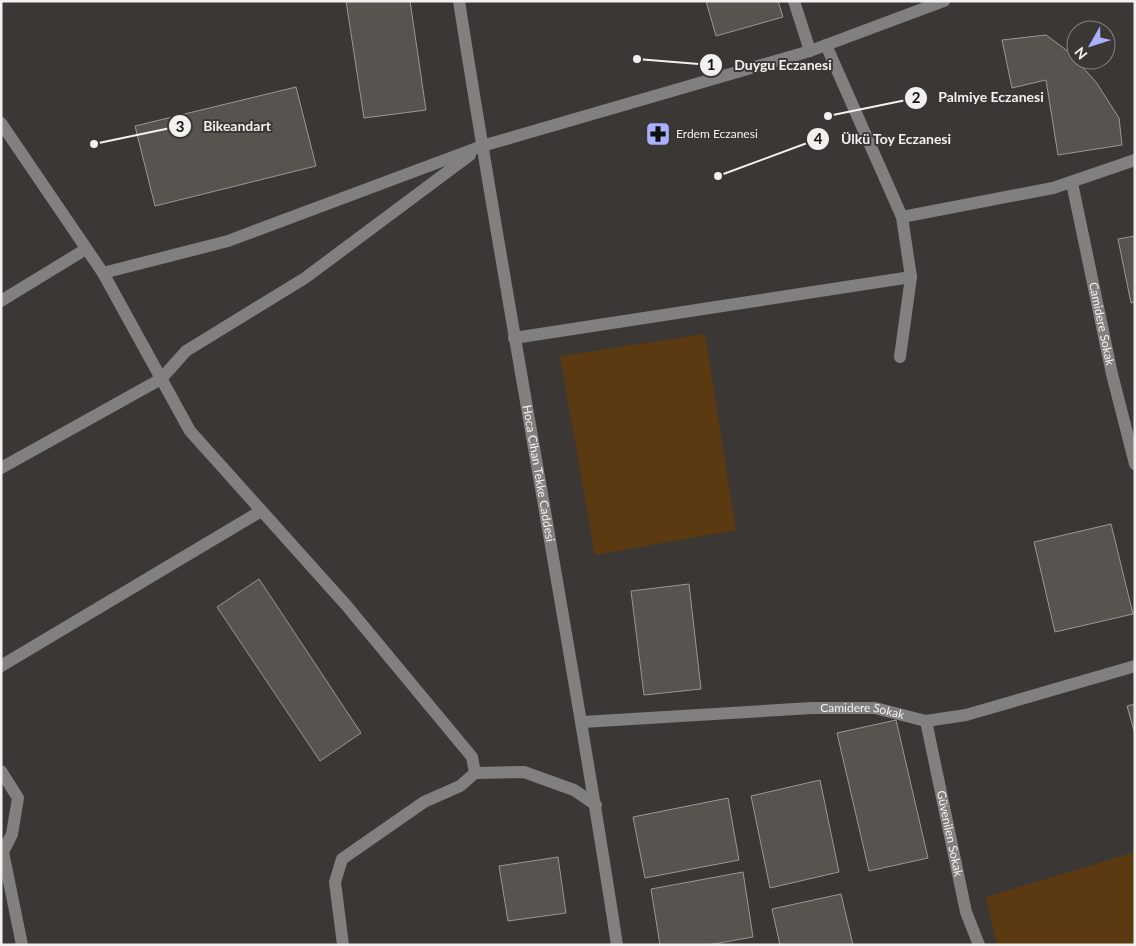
<svg xmlns="http://www.w3.org/2000/svg" width="1136" height="946" font-family="Lato,sans-serif">
<style>
.green{fill:#5b3a11}
.building{fill:#575450;stroke:#9b9794}
.lines{fill:none;stroke-linecap:round;stroke-linejoin:round}
.minor{stroke:#81807e;stroke-width:12}
.labels{text-anchor:middle;stroke-width:4;stroke-linejoin:round;paint-order:stroke}
.poi-label{font-size:12px;fill:#f3f1ef;stroke:#3a3734;text-anchor:start}
.street-label{font-size:12px;fill:#f3f1ef;stroke:#3a3734}
.leader{fill:none;stroke:#f3f1ef;stroke-width:2}
.callout-dot{fill:#f3f1ef;stroke:#3a3734;stroke-width:2}
.mark-label{font-size:15px;text-anchor:middle;font-weight:bold;fill:#111}
.callout-label{font-size:14px;text-anchor:middle;font-weight:bold;fill:#f3f1ef;stroke:#3a3734;stroke-width:4;stroke-linejoin:round;paint-order:stroke}
</style>
<rect width="100%" height="100%" fill="#3a3734"/>
<!-- green -->
<g class="green">
<path d="M705 334 736 530 595 555 560 356Z"/>
<path d="M1135 852V945H997L986 897Z"/>
</g>
<!-- building -->
<g class="building">
<path d="M346 1H410L426 110 364 118Z"/>
<path d="M706 1H778L783 17 716 36Z"/>
<path d="M1046 35 1069 52 1096 82 1119 118 1122 145 1058 155 1046 80 1012 88 1002 40Z"/>
<path d="M296 87 316 166 155 206 135 126Z"/>
<path d="M1135 236V302L1131 303 1118 239Z"/>
<path d="M1111 524 1133 614 1055 632 1034 542Z"/>
<path d="M259 579 361 733 320 761 217 607Z"/>
<path d="M689 584 701 689 644 695 631 591Z"/>
<path d="M1135 704V734L1127 706Z"/>
<path d="M896 720 928 858 869 871 837 733Z"/>
<path d="M820 780 839 872 770 888 751 796Z"/>
<path d="M728 798 739 860 645 878 633 817Z"/>
<path d="M558 857 566 913 508 921 499 866Z"/>
<path d="M743 872 753 937 708 945H660L651 889Z"/>
<path d="M841 894 853 945H780L772 909Z"/>
</g>
<g class="lines">
<!-- minor -->
<g class="minor">
<path id="s1" d="M459 1C508 316 569 630 617 945"/>
<path d="M794 1 810 51"/>
<path d="M826 45 902 217 911 277 900 357"/>
<path d="M1 123 103 273 190 431 346 605 472 757 475 773 460 786 424 802 342 859 335 882 343 945"/>
<path id="s2" d="M1072 183 1112 374 1135 464"/>
<path d="M902 217 1053 188 1135 160"/>
<path d="M103 273 228 241 482 146 810 51 944 1"/>
<path d="M1 301 86 249"/>
<path d="M514 338 911 277"/>
<path d="M1 468 161 379 186 351 305 278 470 155"/>
<path d="M1 666 261 511"/>
<path id="s3" d="M926 721 966 912 979 945"/>
<path id="s4" d="M583 722 812 708H875L926 721 966 715 1135 666"/>
<path d="M1 771 18 798 12 834 3 852 22 945"/>
<path d="M475 773 524 772 574 790 596 805"/>
</g>
</g>
<!-- icons -->
<defs>
<symbol id="pharmacy-square" viewBox="-11 -11 22 22"><rect x="-9" y="-9" width="18" height="18" rx="4" fill="#a7b1fc" stroke="#3a3734"/><path d="M-2-6h4v4h4v4h-4v4h-4v-4h-4v-4h4Z" fill="#111"/></symbol>
</defs>
<g fill-rule="evenodd">
<use href="#pharmacy-square" x="644" y="120" width="28" height="28"/>
</g>
<g class="labels">
<!-- poi labels -->
<g class="poi-label">
<text x="676" y="138">Erdem Eczanesi</text>
</g>
<!-- street labels -->
<g class="street-label">
<text dy="4" stroke="none"><textPath href="#s2" startOffset="144">Camidere Sokak</textPath></text>
<text dy="4" stroke="none"><textPath href="#s1" startOffset="479">Hoca Cihan Tekke Caddesi</textPath></text>
<text dy="4" stroke="none"><textPath href="#s4" startOffset="280">Camidere Sokak</textPath></text>
<text dy="4" stroke="none"><textPath href="#s3" startOffset="115">Güvenilen Sokak</textPath></text>
</g>
</g>
<!-- callouts -->
<path class="leader" d="M637 59L711 65M828 116L916 98M94 144L180 126M718 176L818 139"/>
<g class="callout-dot">
<circle cx="637" cy="59" r="5"/>
<circle cx="828" cy="116" r="5"/>
<circle cx="94" cy="144" r="5"/>
<circle cx="718" cy="176" r="5"/>
<circle cx="711" cy="65" r="12"/>
<circle cx="916" cy="98" r="12"/>
<circle cx="180" cy="126" r="12"/>
<circle cx="818" cy="139" r="12"/>
</g>
<g class="mark-label">
<text x="711" y="70">1</text>
<text x="916" y="103">2</text>
<text x="180" y="132">3</text>
<text x="818" y="144">4</text>
</g>
<g class="callout-label">
<text x="783" y="70">Duygu Eczanesi</text>
<text x="991" y="102">Palmiye Eczanesi</text>
<text x="237" y="131">Bikeandart</text>
<text x="896" y="144">Ülkü Toy Eczanesi</text>
</g>
<!-- border -->
<rect width="1136" height="946" fill="none" stroke="#f3f1ef" stroke-width="5"/>
<!-- north arrow -->
<g transform="translate(1091 45) rotate(231)"><circle r="24" fill="#3a3734" stroke="#84817f"/>
<path d="M0-4L9 19L0 12L-9 19Z" fill="#a7b1fc"/>
<text y="-8" font-size="14" font-weight="bold" text-anchor="middle" fill="#f3f1ef">N</text>
</g>
</svg>
